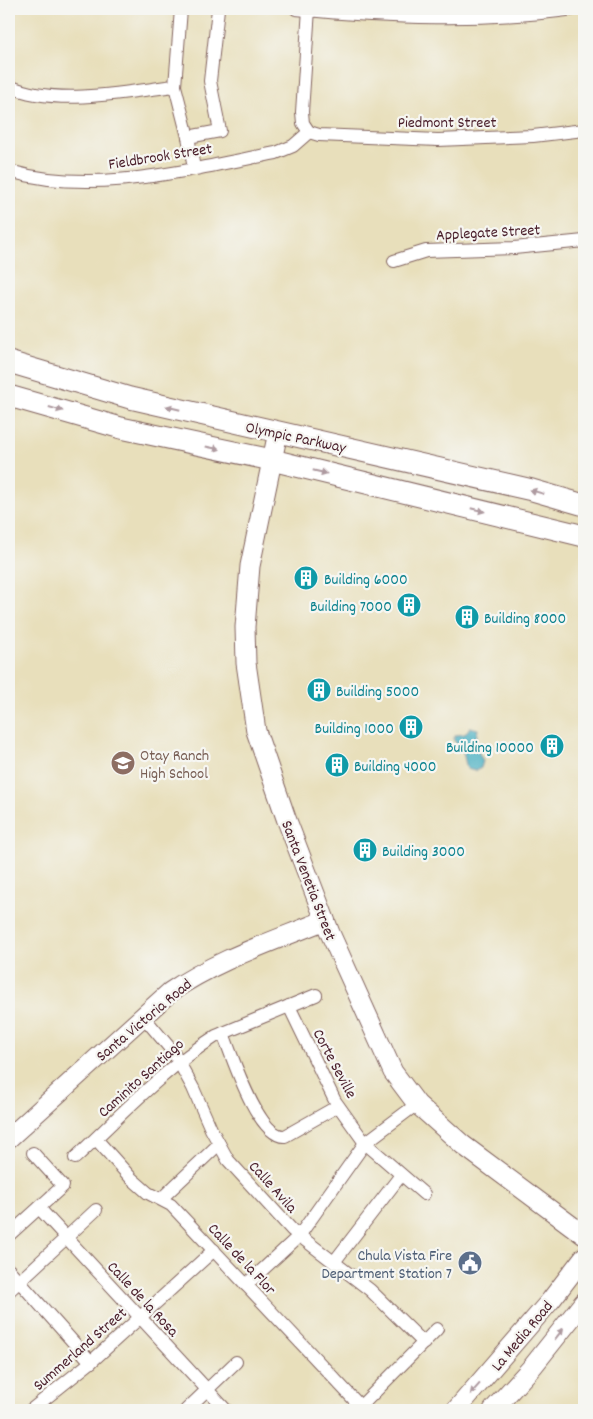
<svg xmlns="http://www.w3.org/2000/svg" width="593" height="1419" font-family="Dekko,sans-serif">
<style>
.water{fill:#41acc0;stroke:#466676}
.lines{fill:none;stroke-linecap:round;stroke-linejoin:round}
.street-casing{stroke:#81625d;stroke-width:14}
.secondary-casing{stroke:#81625d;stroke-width:21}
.primary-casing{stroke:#81625d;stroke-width:23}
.street{stroke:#fff;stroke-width:12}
.secondary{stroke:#fff;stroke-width:19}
.primary{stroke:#fff;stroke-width:21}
.oneway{fill:#ae9aa0}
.labels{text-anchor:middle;stroke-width:4.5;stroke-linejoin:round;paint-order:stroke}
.street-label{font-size:16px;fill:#4a1f2b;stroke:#f6f6f2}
.culture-label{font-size:16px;fill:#0d838f;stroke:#f6f6f2;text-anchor:start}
.education-label{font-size:16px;fill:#785e54;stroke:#f6f6f2;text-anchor:start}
.service-label{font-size:16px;fill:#4e5e75;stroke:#f6f6f2;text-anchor:end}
</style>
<rect width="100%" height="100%" fill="#f6f6f2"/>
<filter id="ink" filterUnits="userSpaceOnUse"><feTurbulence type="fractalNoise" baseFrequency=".02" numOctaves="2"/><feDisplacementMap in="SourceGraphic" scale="10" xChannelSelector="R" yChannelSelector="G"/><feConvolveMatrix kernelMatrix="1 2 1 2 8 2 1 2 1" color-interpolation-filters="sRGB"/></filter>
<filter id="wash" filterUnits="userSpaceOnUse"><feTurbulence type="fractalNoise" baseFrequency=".0096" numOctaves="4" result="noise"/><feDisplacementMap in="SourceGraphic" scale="20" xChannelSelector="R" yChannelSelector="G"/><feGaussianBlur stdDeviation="1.12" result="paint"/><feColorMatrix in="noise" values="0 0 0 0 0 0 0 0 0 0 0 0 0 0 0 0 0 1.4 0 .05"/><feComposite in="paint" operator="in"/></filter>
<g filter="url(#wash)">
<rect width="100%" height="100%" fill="#e8dfbb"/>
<!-- water -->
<path class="water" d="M470 727 478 729 475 745 483 761 481 768 475 771 467 769 463 752 453 739 456 735 465 734Z"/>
</g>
<g filter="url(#ink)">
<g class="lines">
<defs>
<g id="street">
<path d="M181 9 175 86 188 137"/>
<path d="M296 9C389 18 482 22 574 9"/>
<path d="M9 86C56 107 125 92 175 86"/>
<path d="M309 132 319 135 438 140 533 136 584 130"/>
<path d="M309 132 303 123 302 112 309 9"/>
<path d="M194 168 188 137 220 131 210 81 218 9"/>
<path d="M9 171C95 196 191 169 276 153L293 146 309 132"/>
<path d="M394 261 426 251 514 248 584 241"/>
<path d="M289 1006 335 1101 365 1143 424 1194"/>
<path d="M142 1015 174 1053 193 1088 211 1129 228 1160 292 1230 370 1290 424 1343"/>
<path d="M223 1033C232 1056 258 1138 285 1136L338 1106"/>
<path d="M96 1139 131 1178 148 1193 171 1205 361 1407"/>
<path d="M75 1158C120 1116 164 1069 216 1036L316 995"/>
<path d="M162 1198 219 1144"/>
<path d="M39 1208 226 1410"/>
<path d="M9 1235 63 1186 33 1153"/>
<path d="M334 1262 401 1175"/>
<path d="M9 1270 91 1362"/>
<path d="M246 1285 299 1236 365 1143 417 1104"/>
<path d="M9 1291 96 1210"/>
<path d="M31 1410 91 1362 214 1250"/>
<path d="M186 1410 236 1362"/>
<path d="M357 1410 437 1329"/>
</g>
<g id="secondary">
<path d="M278 432 250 566 245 627 246 663 256 731 286 818 330 933 393 1072 417 1104 463 1145 584 1235"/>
<path d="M9 1138 170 992C218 959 272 942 325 920"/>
<path d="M456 1410 551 1300 584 1257"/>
<path d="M493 1410 533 1366 584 1302"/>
</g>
<g id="primary">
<path d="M9 362 130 398 532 490 584 505"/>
<path d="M9 396 121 428 272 460 584 536"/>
</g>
</defs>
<!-- street casing -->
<use href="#street" class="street-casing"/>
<!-- secondary casing -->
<use href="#secondary" class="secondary-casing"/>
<!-- primary casing -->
<use href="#primary" class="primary-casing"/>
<!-- street -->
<use href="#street" class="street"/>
<!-- secondary -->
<use href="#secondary" class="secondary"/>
<!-- primary -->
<use href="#primary" class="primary"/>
</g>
<!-- one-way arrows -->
<defs><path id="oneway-solid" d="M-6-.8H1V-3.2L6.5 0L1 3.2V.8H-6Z" transform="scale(1.25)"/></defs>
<g class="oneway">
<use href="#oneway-solid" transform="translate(173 408) rotate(-166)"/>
<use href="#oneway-solid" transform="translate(56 409) rotate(16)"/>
<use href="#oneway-solid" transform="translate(213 448) rotate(12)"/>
<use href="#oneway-solid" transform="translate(320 472) rotate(14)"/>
<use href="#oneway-solid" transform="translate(537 492) rotate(-164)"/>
<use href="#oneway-solid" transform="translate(478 510) rotate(14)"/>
<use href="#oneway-solid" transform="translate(559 1334) rotate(-52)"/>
<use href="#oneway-solid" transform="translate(475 1389) rotate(131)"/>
</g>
</g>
<!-- icons -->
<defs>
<symbol id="building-disc" viewBox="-11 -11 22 22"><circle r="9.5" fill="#0f9aa8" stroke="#f6f6f2"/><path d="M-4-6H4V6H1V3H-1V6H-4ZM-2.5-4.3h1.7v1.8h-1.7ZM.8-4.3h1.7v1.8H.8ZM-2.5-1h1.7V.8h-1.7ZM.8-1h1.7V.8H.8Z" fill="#fff"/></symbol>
<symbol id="school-disc" viewBox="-11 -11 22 22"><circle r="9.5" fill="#8d6e63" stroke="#f6f6f2"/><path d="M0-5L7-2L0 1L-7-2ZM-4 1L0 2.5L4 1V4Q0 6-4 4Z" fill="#fff"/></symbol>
<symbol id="civic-disc" viewBox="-11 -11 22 22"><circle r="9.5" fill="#5c6f8a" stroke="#f6f6f2"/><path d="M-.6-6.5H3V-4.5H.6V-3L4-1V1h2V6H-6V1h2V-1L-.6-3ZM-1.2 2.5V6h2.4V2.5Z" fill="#fff"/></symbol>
</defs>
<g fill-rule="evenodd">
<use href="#building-disc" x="292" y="564" width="28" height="28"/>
<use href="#building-disc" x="395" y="591" width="28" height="28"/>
<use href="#building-disc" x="453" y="603" width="28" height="28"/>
<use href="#building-disc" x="305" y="676" width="28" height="28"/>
<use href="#building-disc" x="397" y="713" width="28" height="28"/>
<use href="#building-disc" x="538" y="732" width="28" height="28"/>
<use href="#school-disc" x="109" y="749" width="28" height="28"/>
<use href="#building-disc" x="323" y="751" width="28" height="28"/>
<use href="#building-disc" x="351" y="836" width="28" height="28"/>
<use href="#civic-disc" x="456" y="1249" width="28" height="28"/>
</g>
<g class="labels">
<!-- street labels -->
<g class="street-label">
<text x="447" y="127">Piedmont Street</text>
<text transform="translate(160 155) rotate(-9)" y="6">Fieldbrook Street</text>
<text transform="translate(488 231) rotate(-3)" y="6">Applegate Street</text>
<text transform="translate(296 436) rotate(12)" y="6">Olympic Parkway</text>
<text transform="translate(310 880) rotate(69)" y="6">Santa Venetia Street</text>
<text transform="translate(143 1019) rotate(-40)" y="6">Santa Victoria Road</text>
<text transform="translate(336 1063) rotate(62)" y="6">Corte Seville</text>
<text transform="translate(140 1077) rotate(-42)" y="6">Caminito Santiago</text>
<text transform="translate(274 1186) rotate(48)" y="6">Calle Avila</text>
<text transform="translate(243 1258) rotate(47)" y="6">Calle de la Flor</text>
<text transform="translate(144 1298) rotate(47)" y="6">Calle de la Rosa</text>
<text transform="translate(521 1335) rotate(-50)" y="6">La Media Road</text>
<text transform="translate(79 1348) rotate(-41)" y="6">Summerland Street</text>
</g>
<!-- culture labels -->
<g class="culture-label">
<text x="324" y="584">Building 6000</text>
<text x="392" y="611" text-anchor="end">Building 7000</text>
<text x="484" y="623">Building 8000</text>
<text x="336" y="696">Building 5000</text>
<text x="394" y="733" text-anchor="end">Building 1000</text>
<text x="534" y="752" text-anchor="end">Building 10000</text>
<text x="354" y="771">Building 4000</text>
<text x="382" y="856">Building 3000</text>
</g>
<!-- education labels -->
<g class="education-label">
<text x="140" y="760">Otay Ranch<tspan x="140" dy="18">High School</tspan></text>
</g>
<!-- service labels -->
<g class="service-label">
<text x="452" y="1260">Chula Vista Fire<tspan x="452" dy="18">Department Station 7</tspan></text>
</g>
</g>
<!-- margin -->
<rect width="593" height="1419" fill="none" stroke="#f6f6f2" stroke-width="30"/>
</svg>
